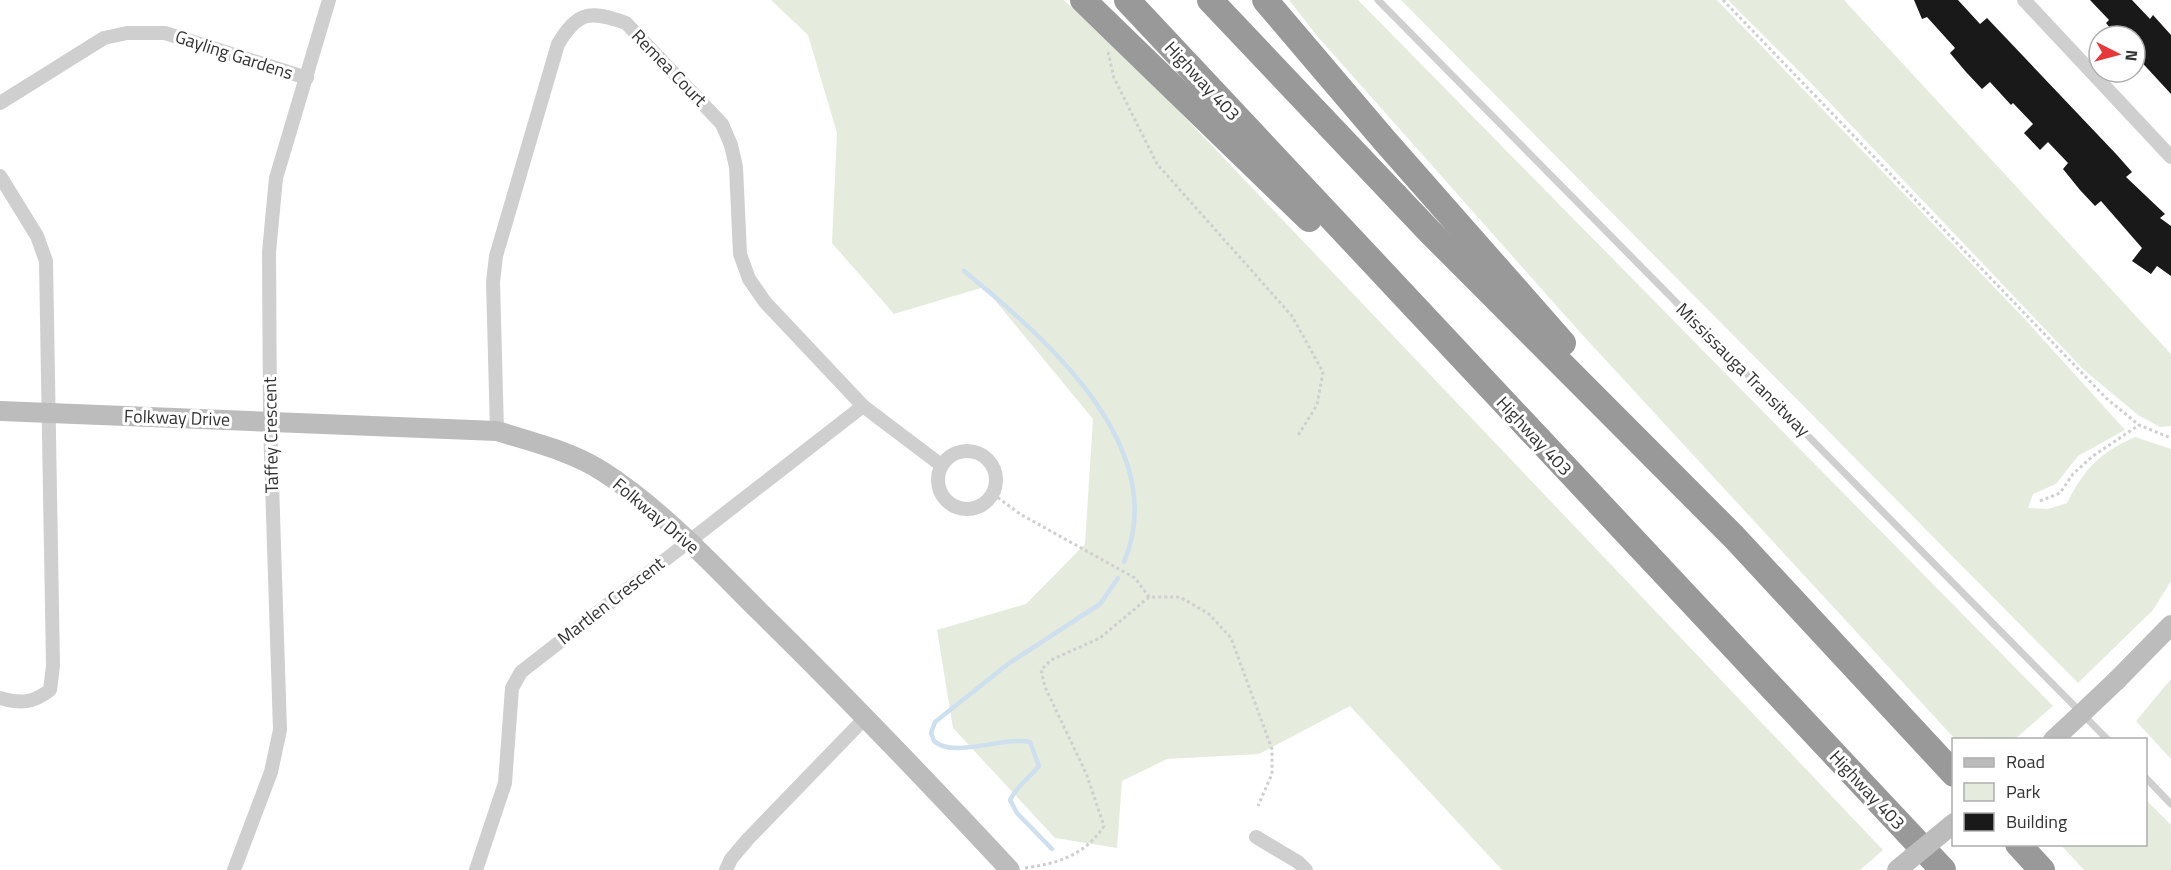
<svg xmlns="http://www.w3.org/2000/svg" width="2171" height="870" font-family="'Titillium Web',sans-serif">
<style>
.green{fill:#e5ecde}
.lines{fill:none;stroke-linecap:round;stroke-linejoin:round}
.stream{stroke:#cedfee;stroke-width:4.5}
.building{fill:#191919}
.path{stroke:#cfcfcf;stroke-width:3;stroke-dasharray:3 3;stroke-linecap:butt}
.lane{stroke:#cfcfcf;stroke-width:7}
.street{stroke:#cfcfcf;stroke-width:14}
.secondary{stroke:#bcbcbc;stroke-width:20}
.highway{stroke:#999;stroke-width:26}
.secondary-bridge{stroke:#bcbcbc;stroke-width:20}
.labels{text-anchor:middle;stroke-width:6;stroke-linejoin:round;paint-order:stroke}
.street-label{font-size:18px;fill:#323232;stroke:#fff}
</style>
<rect width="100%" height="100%" fill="#fff"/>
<!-- green -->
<g class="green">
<path d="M771 0H1064L1157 88 1883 850 1860 870H1502L1350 706 1259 754 1167 759 1122 781 1117 848 1055 838 953 728 937 630 1026 604 1085 544 1093 419 984 287 894 314 832 243 837 133 808 35Z"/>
<path d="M1289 0H1358L2053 706 2015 739H1955L1578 330 1318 37Z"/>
<path d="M1401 0H1717L2022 316 2125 430 2078 456 2056 484 2033 494 2028 508 2048 509 2067 503C2085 468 2099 453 2135 437L2171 449V581L2153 610 2078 683Z"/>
<path d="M1728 0H1844L2171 354V426L2160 427 2138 415 2084 370 1809 81Z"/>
<path d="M2171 679V759L2136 721Z"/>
<path d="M2146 800 2171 825V870H2084L2061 845 2146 844Z"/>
</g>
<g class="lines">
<!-- stream -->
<g class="stream">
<path d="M964 271C1043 336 1173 446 1124 562"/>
<path d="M1052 849 1017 813 1010 800C1017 786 1029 778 1039 766L1030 742C1005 736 953 759 934 741L931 733 935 722 1008 664 1100 604 1118 578"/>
</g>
</g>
<!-- building -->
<g class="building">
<path d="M1914 0H1958L1980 24 1987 18 2117 155 2132 172 2126 177 2165 214 2160 218 2171 226V276L2157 266 2151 274 2132 261 2142 248 2101 201 2095 206 2080 190 2063 169 2068 163 2048 142 2040 150 2024 133 2033 124 2013 103 2011 105 1990 82 1982 89 1966 72 1950 53 1955 48 1927 17 1922 19Z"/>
<path d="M2090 0H2132L2150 19 2153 15 2171 35V94L2135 55V36H2117L2106 23 2109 20Z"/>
</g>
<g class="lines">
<!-- path -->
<g class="path">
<path d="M1723 0 2106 398 2139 425 2171 438"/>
<path d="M1108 52 1114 78 1157 164 1292 316 1323 372 1317 405 1297 437"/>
<path d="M993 494 1020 514 1135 578 1149 597H1180L1209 614 1231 638 1272 749V774L1258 806"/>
<path d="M2040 501 2060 493 2073 474 2093 456 2139 425"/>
<path d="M1025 868C1058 863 1084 856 1104 826L1086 773 1045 687 1041 670 1051 660 1100 638 1149 597"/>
</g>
<!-- lane -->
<g class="lane">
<path d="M1378 0 2108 740"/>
<path d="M2146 778 2171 804"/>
</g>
<!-- street -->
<g class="street">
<path d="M2024 0 2171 157"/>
<path d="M0 103 104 38 127 33H165L307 78"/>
<path d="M0 176 37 236 46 261 53 666 50 690C33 703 21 704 0 698"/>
<path d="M497 431 493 282 496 256 558 44C578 11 590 10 626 23L722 124 731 145 736 167 740 254 749 279 765 302 863 406 941 465"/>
<circle cx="967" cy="480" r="29"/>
<path d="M1256 837 1298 862 1306 870"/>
<path d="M234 870 271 772 280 730 270 422 269 252 276 178 329 0"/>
<path d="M476 870 505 783 512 688 521 672 863 406"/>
<path d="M726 870 731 859 748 839 867 716"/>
</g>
<!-- secondary -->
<g class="secondary">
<path d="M0 411 497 431C532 442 571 451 602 471 661 509 709 561 758 610 844 694 928 782 1010 870"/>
<path d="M2117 680 2171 625"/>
<path d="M2053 740 2080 715"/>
</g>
<!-- highway -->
<g class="highway">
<path d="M1083 0 1309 219"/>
<path d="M1127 0 1943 870"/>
<path d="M1210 0 1430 232 1734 537 1954 774"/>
<path d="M1265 0 1385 141 1563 343"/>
<path d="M2018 844 2042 870"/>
</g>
<!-- secondary-bridge -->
<g class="secondary-bridge">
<path d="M2080 715 2117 680"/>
<path d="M1897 870 1954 823"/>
</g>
</g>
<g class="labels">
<!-- street labels -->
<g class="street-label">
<text transform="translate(234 55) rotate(18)" y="6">Gayling Gardens</text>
<text transform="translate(669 68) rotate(46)" y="6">Remea Court</text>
<text transform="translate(1202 81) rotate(47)" y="6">Highway 403</text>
<text transform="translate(1743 370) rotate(45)" y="6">Mississauga Transitway</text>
<text transform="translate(177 418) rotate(2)" y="6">Folkway Drive</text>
<text transform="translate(271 435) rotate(-91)" y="6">Taffey Crescent</text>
<text transform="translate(1534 436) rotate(47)" y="6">Highway 403</text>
<text transform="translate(656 516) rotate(40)" y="6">Folkway Drive</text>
<text transform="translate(611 601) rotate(-38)" y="6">Martlen Crescent</text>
<text transform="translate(1867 790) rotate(47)" y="6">Highway 403</text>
</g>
</g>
<!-- legend -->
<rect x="1952" y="738" width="195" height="108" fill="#ffffff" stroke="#adadad" stroke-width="1.5"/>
<rect x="1964" y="758" width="30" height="9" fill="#bcbcbc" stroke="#adadad" stroke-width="1.5"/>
<text x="2006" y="768" font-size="18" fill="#323232">Road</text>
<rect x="1964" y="783" width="30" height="18" fill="#e5ecde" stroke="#adadad" stroke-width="1.5"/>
<text x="2006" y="798" font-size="18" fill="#323232">Park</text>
<rect x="1964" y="813" width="30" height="18" fill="#191919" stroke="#adadad" stroke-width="1.5"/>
<text x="2006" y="828" font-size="18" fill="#323232">Building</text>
<!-- north arrow -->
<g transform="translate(2117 54) rotate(96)"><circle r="28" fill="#ffffff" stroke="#adadad" stroke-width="1.5"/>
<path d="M0-4.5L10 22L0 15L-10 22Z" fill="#e73739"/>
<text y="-9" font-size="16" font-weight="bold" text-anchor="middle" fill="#323232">N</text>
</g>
</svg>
